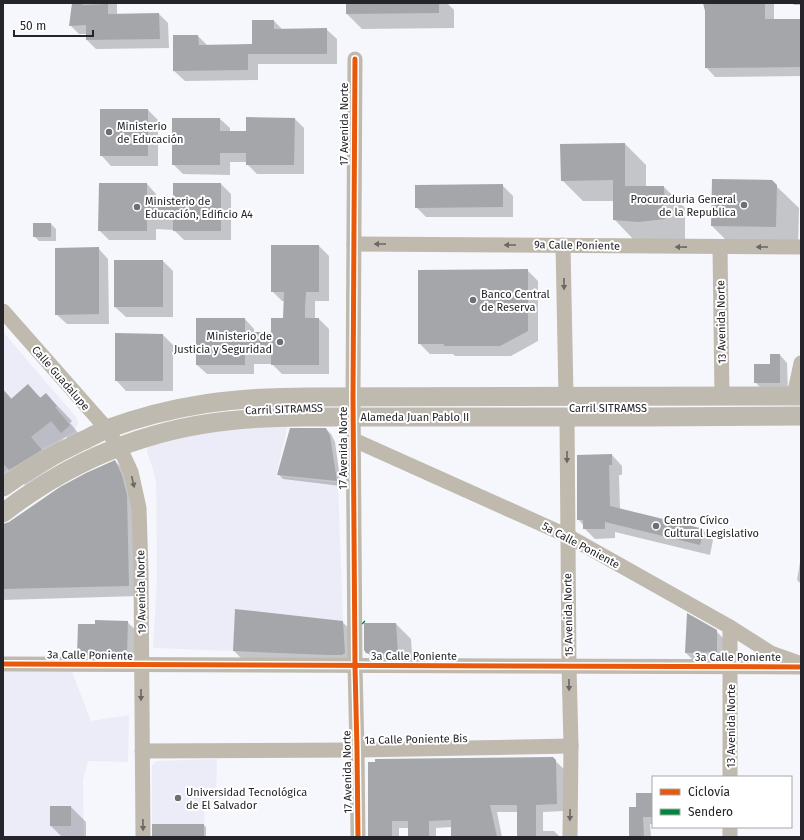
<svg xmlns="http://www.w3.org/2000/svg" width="804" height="840" font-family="'Fira Sans',sans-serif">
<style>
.built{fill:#ebecf8}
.shadow{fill:#0003}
.building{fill:#a5a6aa}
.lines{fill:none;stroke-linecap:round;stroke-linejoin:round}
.minor{stroke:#bfb9ae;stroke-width:15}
.major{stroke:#bfbab0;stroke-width:19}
.quiet{stroke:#00873e;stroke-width:4;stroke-dasharray:8 4;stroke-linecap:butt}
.cycleway-casing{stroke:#fff;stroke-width:8}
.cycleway{stroke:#e8590c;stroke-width:5}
.oneway{fill:#6a6765}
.poi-dot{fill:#6e6e74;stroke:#fff;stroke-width:1.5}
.labels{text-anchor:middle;stroke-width:4;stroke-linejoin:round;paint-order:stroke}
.street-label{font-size:11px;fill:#24242a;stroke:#fff}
.poi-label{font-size:11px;fill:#24242a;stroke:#fff;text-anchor:start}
</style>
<rect width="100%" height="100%" fill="#f6f7fc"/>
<!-- built -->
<g class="built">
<path d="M3 332 76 417 78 423 74 432 28 456 3 472Z"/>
<path d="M288 424 276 476 338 483 343 621 235 609 233 651 153 648 157 577 156 482 152 466 147 452 148 446 207 431Z"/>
<path d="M3 672H72L91 721 129 715 128 762 88 761 83 780 84 837H3Z"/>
<path d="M217 759 216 801 205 795 204 837H152V765L156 761Z"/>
</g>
<!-- shadow -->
<g class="shadow">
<path d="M73 3H117V15L159 14 168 23 169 48 96 49 87 40V34H79L70 25Z"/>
<path d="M180 3H202V4H181Z"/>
<path d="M347 3H447L454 10V28L362 29 347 14Z"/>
<path d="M704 3H774V20H801V76L715 77 706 67V12Z"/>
<path d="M792 3H801V5H794Z"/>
<path d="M274 21 283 30 326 29 337 39V64H258V80L185 81 174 71 198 36 208 46 253 45Z"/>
<path d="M148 110 158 120V166H111L101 155Z"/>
<path d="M294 118 304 128V174H257L247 164V162H230V175L183 174 173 164 220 119 230 128V132H247Z"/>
<path d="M625 144 646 165V187H664L685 208V240L635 241 614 219V201H583L562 180Z"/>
<path d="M771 181 799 208 798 249 734 248 712 226Z"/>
<path d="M147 184 156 194V199H174L221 184 231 194V240H184L174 230 156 229V240H109L99 230Z"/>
<path d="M502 185 513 196V217H426L416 207Z"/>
<path d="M51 224 56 229V241H39L34 236Z"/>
<path d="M272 246H319L329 256V301H315V319H319L329 329V374H282L272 364H254V374H207L197 365 245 319 254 329V333L272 334 284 319V301H282L272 291Z"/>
<path d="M98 248 108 259 109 324H67L56 314Z"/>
<path d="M163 261 173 271V317H126L115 307Z"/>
<path d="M527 270 538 281V341L511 356H455L453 354H430L419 343Z"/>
<path d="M116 334 163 335 173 345V391H126L116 380Z"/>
<path d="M780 355 787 363 788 390H763L755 382Z"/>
<path d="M28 385 41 398 46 394 72 421 70 423 84 440 77 447 66 437 46 453 56 465 25 485 14 473 3 480V389L12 399Z"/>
<path d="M326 429 331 434 335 442 341 486 283 479 279 475Z"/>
<path d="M612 455 622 466V475H619L620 510 703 530 713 540 710 555 615 532V538L595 539 584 528V526L578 519Z"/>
<path d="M115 461 126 472 132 486 139 596 3 600V525L10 523Z"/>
<path d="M800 562H801V584L797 580Z"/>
<path d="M127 622 138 632 137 665H89L78 655Z"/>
<path d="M342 622 350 629 352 661 241 658 234 651Z"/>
<path d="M365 624H396L411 639 413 669 382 668 367 652Z"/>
<path d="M716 631 724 639V660L694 661 686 653Z"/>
<path d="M552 758 564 769V811L543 812V831H554L560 837H518V812H497L502 837H452V827L436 828V837H409V828H399V837H369V763Z"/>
<path d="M653 794V824H650L651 836H658L660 837H630L638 808Z"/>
<path d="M71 807 86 822V837H62L51 826Z"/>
<path d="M203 825 206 827V837H153Z"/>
</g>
<!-- building -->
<g class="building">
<path d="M72 3H82V5L108 4V14L159 13 160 39 86 40V25L69 26Z"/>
<path d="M346 3H439V13L346 14Z"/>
<path d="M703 3H765V19H801V67L705 68V11Z"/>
<path d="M252 20H274V29L327 28V54H248V70L173 71V35H198L199 45 252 44Z"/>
<rect x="100" y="109" width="48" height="47"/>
<path d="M246 117 295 118 294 165H246V153H220V165H172V118H220V131H246Z"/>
<path d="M625 143V186H664L665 219 638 222 613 220V180L561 181 560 144Z"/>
<path d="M712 179 772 180 777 185 776 227 711 226Z"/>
<path d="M99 183H147V198H173V183H221V231H173V220H147V231H98Z"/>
<path d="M503 184V207L415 208V185Z"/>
<rect x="33" y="223" width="18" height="14"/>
<path d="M271 245H319V292H306L305 308V318H319V365H271V354H245V365H196V318H245V332H271V318H283L284 292H271Z"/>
<path d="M99 247V314L55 315V248Z"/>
<rect x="114" y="260" width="49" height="47"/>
<path d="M528 269V331L500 346H444V344H418V270Z"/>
<path d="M115 333 163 334V381H115Z"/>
<path d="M770 354H780V383H754V364H770Z"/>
<path d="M28 384 40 398 46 393 57 406 55 407 70 425 61 433 51 421 31 437 42 450 9 470 3 463V390L11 399Z"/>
<path d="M290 428H326L330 436 337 481 277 475Z"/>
<path d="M612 454V465H609L610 506 704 529 700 545 605 522V529H583V520H577V455Z"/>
<path d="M115 460 122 475 127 495 129 586 3 589V524L9 522 60 487 86 473Z"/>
<path d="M235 609 343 621 345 653 342 655H328L233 651Z"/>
<path d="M687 613 717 630V652L685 653Z"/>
<path d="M95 620 128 621 127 655H77L78 624H95Z"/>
<path d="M364 623H396L398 654H369L366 653 364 650Z"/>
<path d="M553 757 556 760 557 804 536 805V837H517V805H490L497 837H451V820L429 821V837H408V821H392V837H368V762H375V759Z"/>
<path d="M636 793H653V817H643L644 837H629V807H636Z"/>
<rect x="50" y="806" width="21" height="20"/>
<rect x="152" y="824" width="52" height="13"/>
</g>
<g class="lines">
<!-- minor -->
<g class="minor">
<path d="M355 59 353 397 355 666 357 750 358 837"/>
<path d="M354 244 801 247"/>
<path d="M563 245 566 396"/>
<path d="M720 247 722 397"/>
<path d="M3 311 107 429 124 457 131 472 139 508 141 572 143 837"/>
<path d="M794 396 801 363"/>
<path d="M567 418 569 666 571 746 570 837"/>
<path d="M354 440 568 536 730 627 771 653 799 663"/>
<path d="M730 627V777"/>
<path d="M3 664 801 667"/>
<path d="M142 751 357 750 571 746"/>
<path d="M730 837V827"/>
</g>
<!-- major -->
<g class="major">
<path d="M3 487C28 469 55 454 82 441 91 437 99 432 107 429 175 404 236 397 308 397L801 396"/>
<path d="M3 513C70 461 144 430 227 421 253 418 278 417 303 417H643L801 416"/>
</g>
<!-- quiet -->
<path class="quiet" d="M363 622 364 623"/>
<defs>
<g id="cycleway">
<path d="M355 59 353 397 355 666 357 750 358 837"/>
<path d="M3 664 801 667"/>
</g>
</defs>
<!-- cycleway casing -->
<use href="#cycleway" class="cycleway-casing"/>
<!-- cycleway -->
<use href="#cycleway" class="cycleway"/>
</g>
<!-- one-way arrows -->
<defs><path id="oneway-solid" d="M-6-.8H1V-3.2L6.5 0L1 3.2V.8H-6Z"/></defs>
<g class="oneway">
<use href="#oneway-solid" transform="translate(380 244) rotate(-180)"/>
<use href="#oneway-solid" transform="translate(510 245) rotate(-180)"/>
<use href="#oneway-solid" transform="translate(681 247) rotate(-179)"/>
<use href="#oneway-solid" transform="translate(762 247) rotate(-180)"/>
<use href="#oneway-solid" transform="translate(564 284) rotate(89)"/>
<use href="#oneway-solid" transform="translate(567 457) rotate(90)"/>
<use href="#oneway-solid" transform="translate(133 482) rotate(77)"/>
<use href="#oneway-solid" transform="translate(569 685) rotate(89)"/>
<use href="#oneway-solid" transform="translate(141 695) rotate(90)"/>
<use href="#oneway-solid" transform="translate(570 815) rotate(91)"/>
<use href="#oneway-solid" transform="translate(143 825) rotate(89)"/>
</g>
<!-- markers -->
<g class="poi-dot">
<circle cx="109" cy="132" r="4"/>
<circle cx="744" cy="205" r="4"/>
<circle cx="137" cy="207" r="4"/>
<circle cx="473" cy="300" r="4"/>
<circle cx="280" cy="342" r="4"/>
<circle cx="656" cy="526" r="4"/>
<circle cx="178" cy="798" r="4"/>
</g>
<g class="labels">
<!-- street labels -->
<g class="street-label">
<text transform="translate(344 124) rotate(-90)" y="4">17 Avenida Norte</text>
<text transform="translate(577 245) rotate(1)" y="4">9a Calle Poniente</text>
<text transform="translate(721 322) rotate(-91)" y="4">13 Avenida Norte</text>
<text transform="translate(61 378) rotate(49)" y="4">Calle Guadalupe</text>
<text x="608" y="412">Carril SITRAMSS</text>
<text transform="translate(284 409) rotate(-2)" y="4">Carril SITRAMSS</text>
<text x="415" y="421">Alameda Juan Pablo II</text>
<text transform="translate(343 448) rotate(-90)" y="4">17 Avenida Norte</text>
<text transform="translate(581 545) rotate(28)" y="4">5a Calle Poniente</text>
<text transform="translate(141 592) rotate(-91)" y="4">19 Avenida Norte</text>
<text transform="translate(568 615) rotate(-91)" y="4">15 Avenida Norte</text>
<text transform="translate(90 655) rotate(1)" y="4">3a Calle Poniente</text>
<text x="414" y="660">3a Calle Poniente</text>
<text x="738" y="661">3a Calle Poniente</text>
<text transform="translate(731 726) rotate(-90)" y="4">13 Avenida Norte</text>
<text transform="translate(416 739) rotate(-1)" y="4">1a Calle Poniente Bis</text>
<text transform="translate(347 772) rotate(-91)" y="4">17 Avenida Norte</text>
</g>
<!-- poi labels -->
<g class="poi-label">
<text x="117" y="130">Ministerio<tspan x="117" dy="13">de Educación</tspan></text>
<text x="736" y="203" text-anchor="end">Procuraduria General<tspan x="736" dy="13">de la Republica</tspan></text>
<text x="145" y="205">Ministerio de<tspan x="145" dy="13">Educación, Edificio A4</tspan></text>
<text x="481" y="298">Banco Central<tspan x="481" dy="13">de Reserva</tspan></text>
<text x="272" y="340" text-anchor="end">Ministerio de<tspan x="272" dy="13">Justicia y Seguridad</tspan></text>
<text x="664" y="524">Centro Cívico<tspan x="664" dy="13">Cultural Legislativo</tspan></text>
<text x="186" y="796">Universidad Tecnológica<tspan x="186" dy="13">de El Salvador</tspan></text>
</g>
</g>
<!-- border -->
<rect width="804" height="840" fill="none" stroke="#24242a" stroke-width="8"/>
<!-- legend -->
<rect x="652" y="776" width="140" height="52" fill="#ffffff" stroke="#a7a7aa"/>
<rect x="660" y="789" width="20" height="6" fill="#e8590c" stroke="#a7a7aa"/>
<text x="688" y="796" font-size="12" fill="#24242a">Ciclovía</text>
<rect x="660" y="809" width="20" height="6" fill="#00873e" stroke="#a7a7aa"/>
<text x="688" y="816" font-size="12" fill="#24242a">Sendero</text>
<!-- scale -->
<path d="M14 30v6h79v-6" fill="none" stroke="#24242a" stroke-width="2"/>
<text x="20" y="30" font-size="12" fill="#24242a" stroke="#ffffff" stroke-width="3" paint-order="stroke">50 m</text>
</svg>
